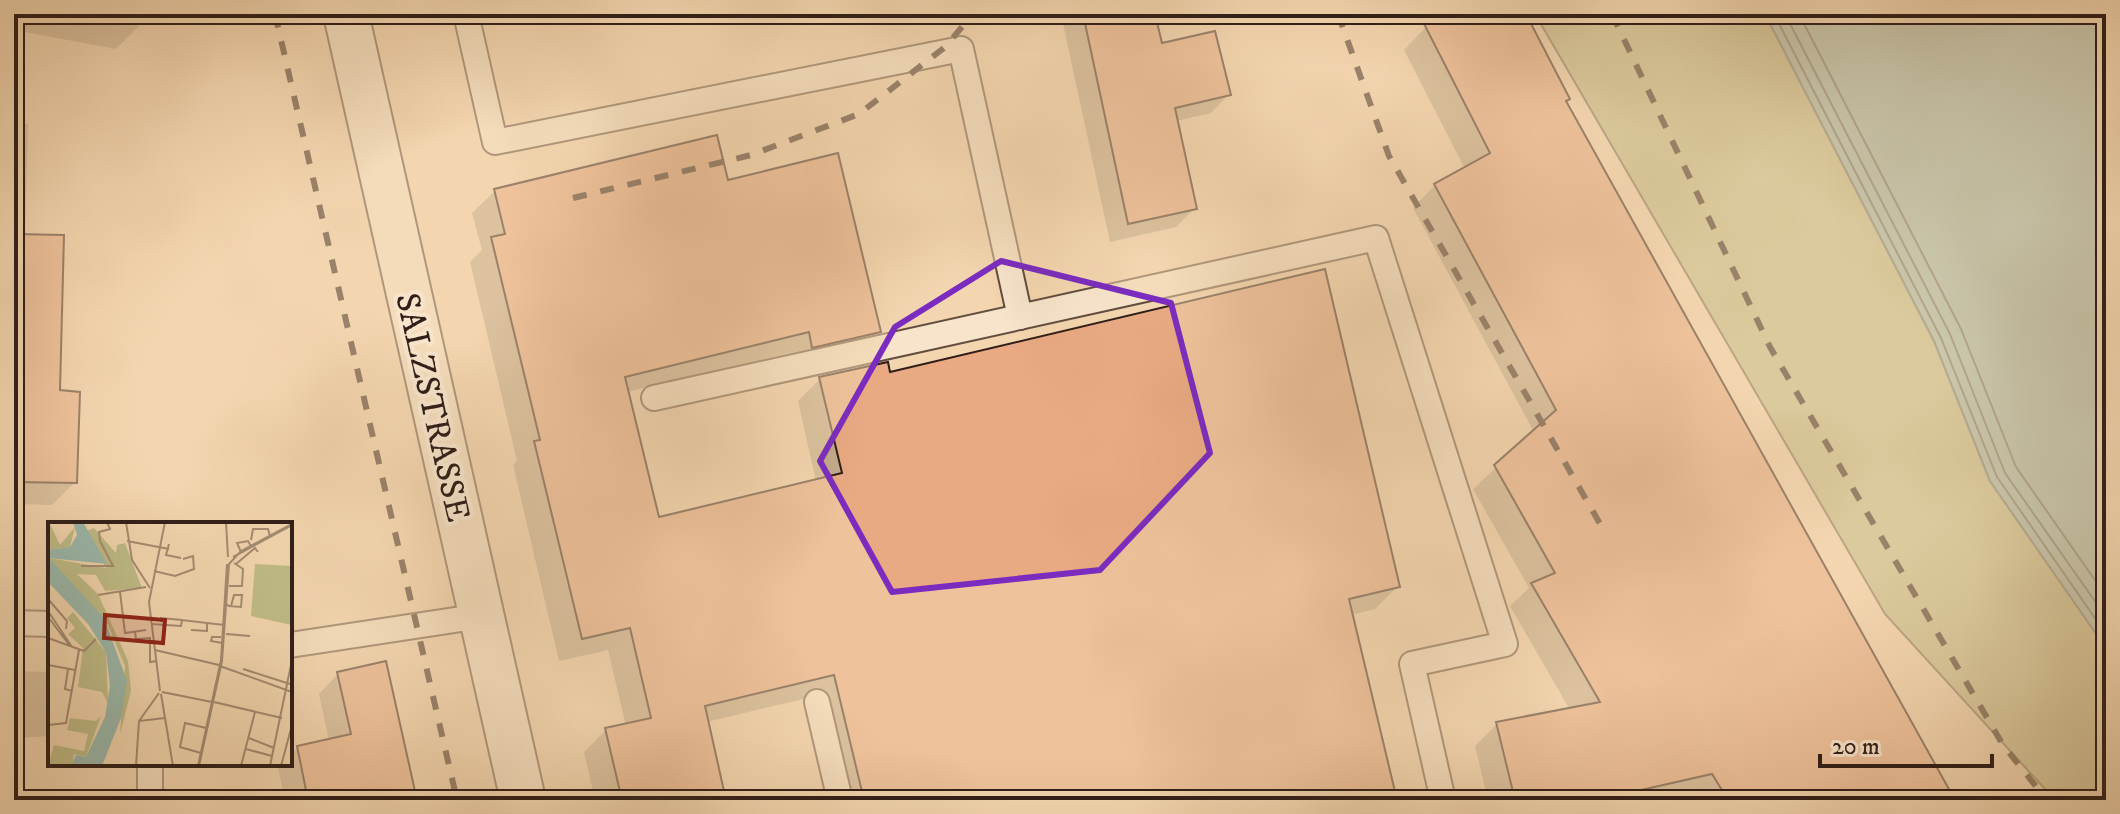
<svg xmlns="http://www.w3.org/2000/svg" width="2120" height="814" font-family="'IM FELL DW Pica',serif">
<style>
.green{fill:#bfbc87;stroke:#786d50;stroke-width:2}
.water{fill:#9bb9ac;stroke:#707b71;stroke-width:2}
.shadow{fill:#0003}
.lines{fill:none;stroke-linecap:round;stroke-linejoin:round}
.shore{stroke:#666c62;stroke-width:2}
.building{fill:#e9aa83;stroke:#301e18;stroke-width:2}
.service-casing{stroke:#614c3e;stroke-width:28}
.tertiary-casing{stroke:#614c3e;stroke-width:48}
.service{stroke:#f7e4cb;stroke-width:24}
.tertiary{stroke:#f7e4cb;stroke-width:44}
.rail{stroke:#301e18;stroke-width:6;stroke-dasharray:14 14;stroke-linecap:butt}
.marked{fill:none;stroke:#7b2cbf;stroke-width:6;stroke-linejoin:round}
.labels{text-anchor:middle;stroke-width:8;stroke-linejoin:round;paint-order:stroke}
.street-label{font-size:34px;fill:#301e18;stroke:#f7e4cb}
.inset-road{fill:none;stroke:#a58c73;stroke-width:2}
.view{fill:#8f2418;fill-opacity:0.15;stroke:#8f2418;stroke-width:4}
.inset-edge{fill:none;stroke:#301e18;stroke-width:4}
</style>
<rect width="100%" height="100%" fill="#f3d6af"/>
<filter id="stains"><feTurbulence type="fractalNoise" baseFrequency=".0025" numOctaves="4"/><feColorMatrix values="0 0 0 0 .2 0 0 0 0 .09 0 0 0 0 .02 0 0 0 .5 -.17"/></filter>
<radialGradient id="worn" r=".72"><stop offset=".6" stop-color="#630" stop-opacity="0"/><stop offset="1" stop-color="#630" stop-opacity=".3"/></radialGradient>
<!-- green -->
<path class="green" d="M1535 14H1765L1934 341 1990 481 2106 648V800H2055L1885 614Z"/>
<!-- water -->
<path class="water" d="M1765 14H2106V648L1990 481 1934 341Z"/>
<!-- shadow -->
<g class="shadow">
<path d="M14 14H142L139 26 116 49 14 30Z"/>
<path d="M1061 14H1153L1160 45 1229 94 1211 113 1176 121 1195 208 1176 227 1110 242Z"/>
<path d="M1453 14H1524L1564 102 1952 800H1488L1475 746 1497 724 1570 710 1510 606 1529 588 1473 489 1534 432 1413 208 1435 185 1465 169 1404 50 1426 27Z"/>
<path d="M14 124H28L25 236 75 482 52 505 14 504Z"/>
<path d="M726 183 878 332 856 354 790 369 787 354 627 392 657 519 816 481 798 401 820 379 889 374 1398 586 1375 609 1351 615 1395 800H837L812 697 706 722 724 800H595L584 752 606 730 626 726 608 650 559 661 513 465 517 461 470 262 482 250 472 213 495 191Z"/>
<path d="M14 671 50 672V736L15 738 14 751Z"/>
<path d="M338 674 415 800H285L278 768 290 764V755L298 748 329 741 319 694Z"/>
</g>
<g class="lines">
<!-- shore -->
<g class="shore">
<path d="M1774 14 1941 338 1997 477 2106 634"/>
<path d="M1785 14 1950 334 2005 473 2106 617"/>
<path d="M1799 14 1961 329 2016 467 2106 596"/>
</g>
</g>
<!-- building -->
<g class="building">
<path d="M1083 14H1155L1162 43 1215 31 1231 95 1175 108 1197 209 1128 224Z"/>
<path d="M1419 14H1526L1570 99 1566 101 1955 800H1728L1712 774 1597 800H1515L1496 722 1600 702 1531 583 1555 573 1494 465 1556 410 1434 184 1490 153Z"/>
<path d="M717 135 728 180 838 153 881 332 812 348 809 332 625 377 659 517 842 473 819 377 888 362 890 372 1325 269 1400 587 1349 599 1397 800H864L834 675 705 706 726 800H622L605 728 651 718 630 628 582 639 534 441 540 440 491 237 505 234 494 189Z"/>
<path d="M14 234 64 235 60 390 80 392 77 483 14 482Z"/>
<path d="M386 661 417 800H308L297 746 351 734 337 672Z"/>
</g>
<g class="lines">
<defs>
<g id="service">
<path d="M466 14 495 142 961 49 1020 317"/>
<path d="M654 398 1376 238 1505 644 1412 664 1443 800"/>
<path d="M14 623 50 624"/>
<path d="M290 645 481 616"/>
<path d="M817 702 840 800"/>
<path d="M150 764V800"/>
</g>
<path id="tertiary" d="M346 14 523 800"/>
</defs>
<!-- service casing -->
<use href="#service" class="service-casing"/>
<!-- tertiary casing -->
<use href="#tertiary" class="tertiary-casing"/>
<!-- service -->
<use href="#service" class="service"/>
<!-- tertiary -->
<use href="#tertiary" class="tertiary"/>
<!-- rail -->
<g class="rail">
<path d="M275 14 457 800"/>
<path d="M1338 14 1389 156 1603 529"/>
<path d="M1612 14 1770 347 2003 745 2047 800"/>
<path d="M573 198 751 155 859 114 945 47 973 14"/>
</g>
</g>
<!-- marked area -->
<path d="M0 0H2120V814H0ZM1001 261 1171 303 1210 453 1100 570 892 592 820 461 895 327Z" fill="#f3d6af" fill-opacity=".55" fill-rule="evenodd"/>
<path class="marked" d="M1001 261 1171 303 1210 453 1100 570 892 592 820 461 895 327Z"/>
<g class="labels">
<!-- street labels -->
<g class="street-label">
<text transform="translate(434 407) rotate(77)" y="12">SALZSTRASSE</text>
</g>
</g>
<!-- overview -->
<g transform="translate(48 522)">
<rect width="244" height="244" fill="#f3d6af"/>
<path d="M1 0 12 23 27 5 22 25 0 28ZM46 6 68 31 69 23 77 21 94 66 57 69 48 53 29 52 50 72 80 139 83 169 72 212 77 144 60 103 1 36 58 46 39 9ZM207 42 244 44V103L203 94ZM25 90 58 130 60 181 54 170 30 165 35 126 20 112 27 106 19 96ZM53 194 38 235 26 232 24 244H0L6 223 36 229 40 212 19 208 22 196 48 199Z" fill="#bfbc87"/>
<path d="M25 0H35L59 42 1 36 56 96 79 159 73 196 54 244H23L28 233 38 235 57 195 62 164 58 130 40 102 0 60V28L22 25 29 13Z" fill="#9bb9ac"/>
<path class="inset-road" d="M78 0 84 38 102 66M178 0 180 35M203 18 205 7H220L222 14M79 19 121 27M121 22 118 33 133 36M193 30 189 21 200 19 203 24M185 35 244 3M188 42 207 26 210 30M33 44H65L52 19 51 10 62 7 59 0M106 49 127 54 146 47 145 34 135 37M181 64H194L195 47 186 41M72 70 77 111 98 108M50 73 98 65M0 77 19 99 18 107M177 82H178L181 84 193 85 194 73H186L183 84M0 89 24 125M0 95 22 124M113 100V96L134 98M103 102 133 104 134 98 176 103M143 108 159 109V101M87 110 88 117 102 116V140L109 139M178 112 202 114M173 115H164L163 119 174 121M0 116 36 129 48 117M107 128 171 143M0 143 27 148M172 144 244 170M20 147 17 167 24 169M195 147 242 162M112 169 101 80 117 0M114 170 164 180M113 172 125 244M166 180 234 196M91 199 117 196M0 203 18 201 31 128M201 216 226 226M198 227 224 234M153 231 132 225 137 201 158 206M88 244 91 199 111 171M150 244 173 138 179 42M151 244 174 139 181 42 193 29 244 2M193 244 207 190M222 244 244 138M233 244 244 203"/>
<path class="view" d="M57 93 117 98 115 121 56 116Z"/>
<rect width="244" height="244" class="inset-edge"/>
</g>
<!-- margin -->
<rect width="2120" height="814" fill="none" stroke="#f3d6af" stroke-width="48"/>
<rect x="16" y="16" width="2088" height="782" fill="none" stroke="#301e18" stroke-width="4"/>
<rect x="24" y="24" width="2072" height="766" fill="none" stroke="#301e18" stroke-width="2"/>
<!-- scale -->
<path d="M1820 754v12h172v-12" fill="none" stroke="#301e18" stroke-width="4"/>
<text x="1832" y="754" font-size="24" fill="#301e18" stroke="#f7e4cb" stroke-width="6" paint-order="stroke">20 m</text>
<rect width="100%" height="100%" filter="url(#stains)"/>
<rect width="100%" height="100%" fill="url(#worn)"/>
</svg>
